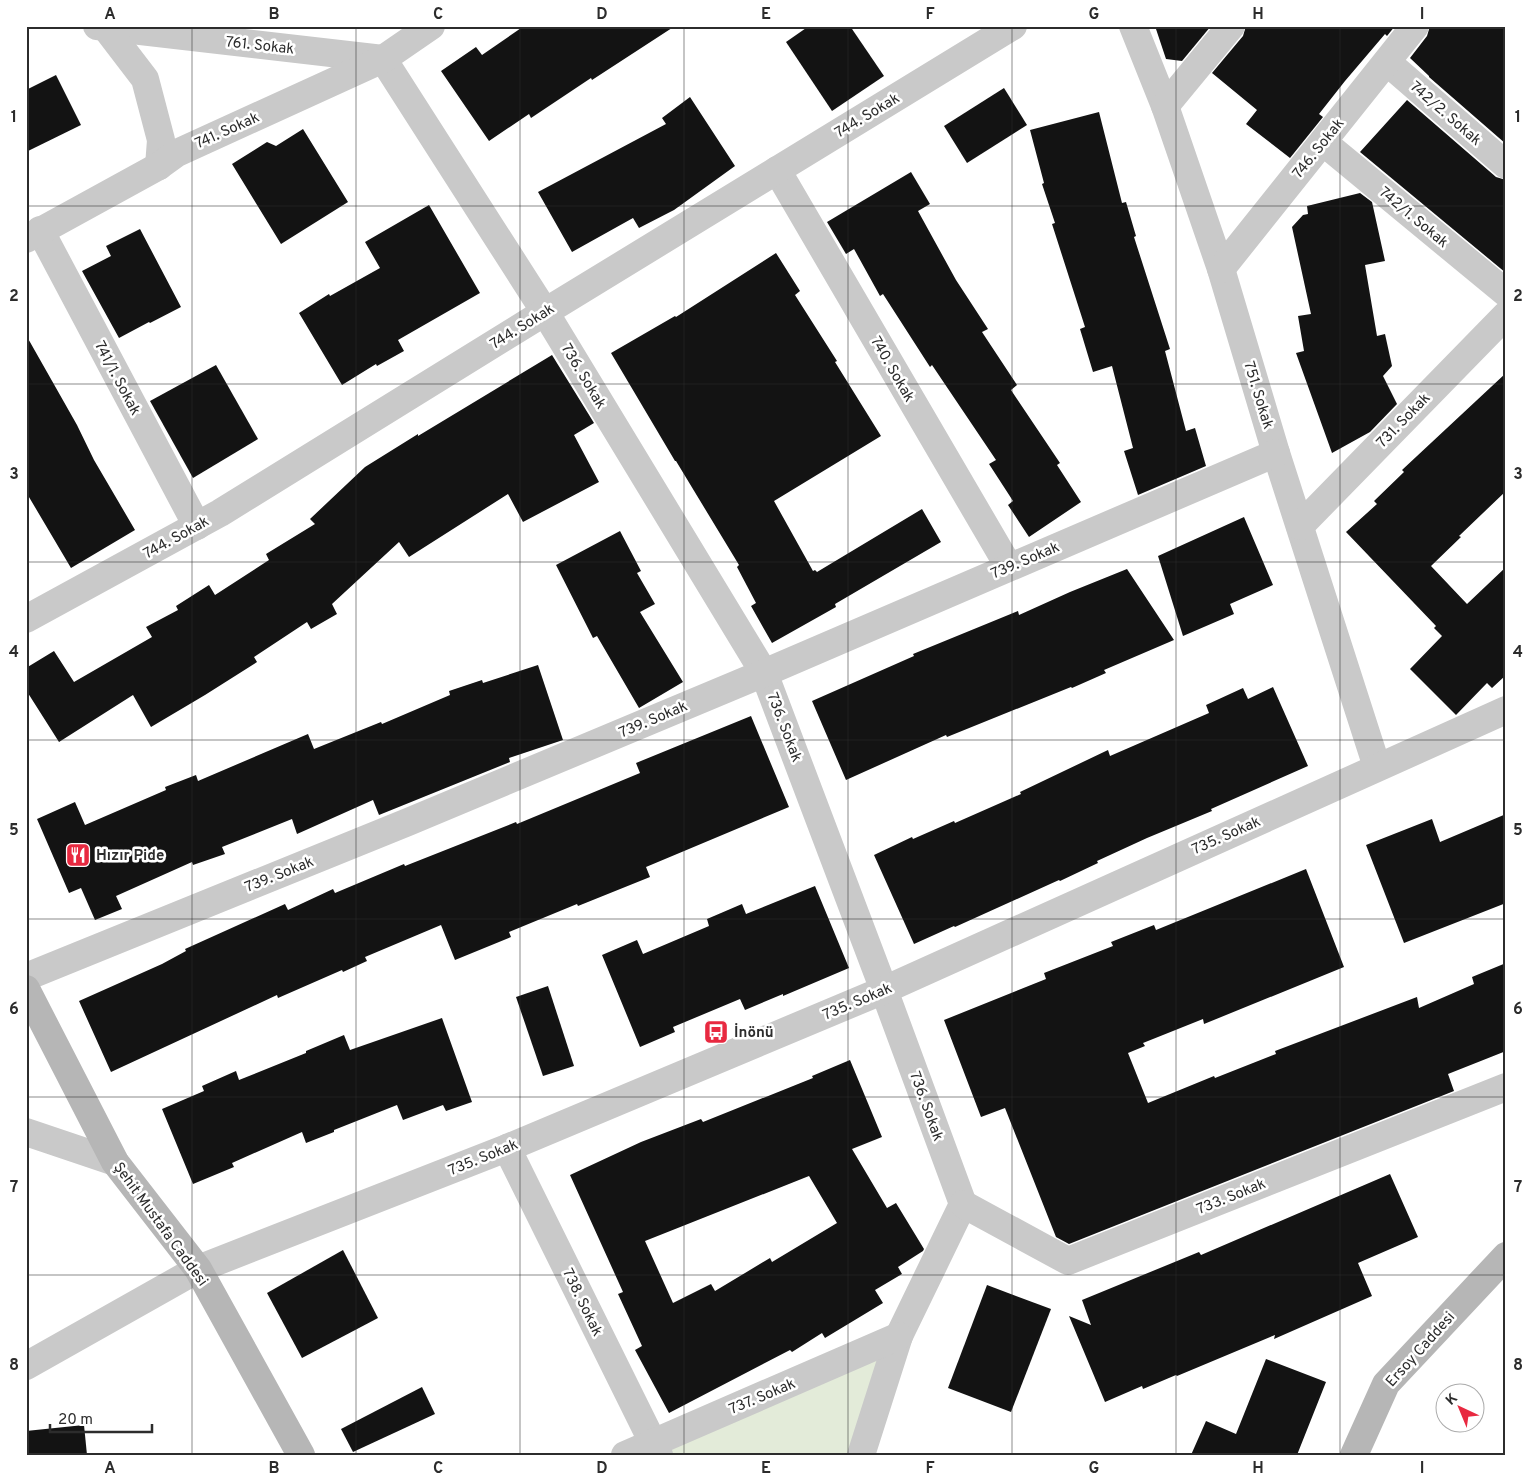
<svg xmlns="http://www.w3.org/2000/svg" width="1532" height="1481" font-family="Overpass,sans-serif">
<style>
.green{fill:#e3ebd9}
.building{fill:#131313;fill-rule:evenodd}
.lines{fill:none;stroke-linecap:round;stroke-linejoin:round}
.street{stroke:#c9c9c9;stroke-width:28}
.secondary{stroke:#b6b6b6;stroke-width:28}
.grid{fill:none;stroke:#2c2c2c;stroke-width:1;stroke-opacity:0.55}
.labels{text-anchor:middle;stroke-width:5;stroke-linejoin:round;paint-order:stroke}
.street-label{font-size:15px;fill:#2c2c2c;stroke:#fff}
.poi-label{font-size:15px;font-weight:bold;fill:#2c2c2c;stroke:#fff;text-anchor:start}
.neatline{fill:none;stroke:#2c2c2c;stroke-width:2}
.grid-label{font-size:16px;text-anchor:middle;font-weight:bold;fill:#2c2c2c}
</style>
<rect width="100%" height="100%" fill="#fff"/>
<!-- green -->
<path class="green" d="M879 1358 849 1455H672L668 1447Z"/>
<!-- building -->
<g class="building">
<path d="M524 26H675L592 80 591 78 531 118 529 114 489 141 441 71 476 47 482 55Z"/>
<path d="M809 26H850L884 76 832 111 786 42Z"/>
<path d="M1155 26H1211L1182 61 1166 59Z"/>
<path d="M1246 26H1395L1387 36 1385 34 1345 81 1319 114 1323 117 1290 158 1246 124 1257 110 1212 73 1243 36Z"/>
<path d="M1430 26H1506V144L1429 77V76L1410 58 1427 36Z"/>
<path d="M56 75 81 125 26 152V90Z"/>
<path d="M1004 88 1027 125 967 163 944 126Z"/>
<path d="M690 97 735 166 674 210 639 228 633 218 572 252 538 192 666 124 662 118Z"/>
<path d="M1407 100 1496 177 1506 180V273L1360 152Z"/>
<path d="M1099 112 1122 203 1126 202 1136 236 1134 237 1170 349 1165 351 1186 431 1195 428 1206 466 1138 495 1124 451 1133 448 1112 366 1093 372 1080 329 1085 327 1052 224 1055 223 1042 184 1044 183 1030 130Z"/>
<path d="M303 129 348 202 281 244 232 164 267 142 276 146Z"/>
<path d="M911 172 930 204 918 211 956 280 988 329 982 332 1017 385 1011 390 1060 463 1057 465 1081 502 1029 537 1008 505 1013 501 989 464 996 460 932 365 930 367 883 294 880 296 854 249 846 254 827 222Z"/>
<path d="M1360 193 1372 202 1385 261 1365 265 1377 336 1385 334 1392 366 1383 376 1397 404 1370 432 1332 453 1296 353 1304 351 1298 316 1311 314 1292 227 1303 215 1308 214 1307 206Z"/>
<path d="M429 205 480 293 398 340 404 351 377 366 376 364 342 385 299 313 329 294 330 296 380 268 365 242Z"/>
<path d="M140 229 181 307 150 323 149 322 119 338 82 271 111 256 106 246Z"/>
<path d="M776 253 800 291 795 295 837 361 835 362 881 436 774 501 813 571 815 570 817 572 922 509 941 542 835 604 836 607 772 643 751 606 756 603 737 567 739 565 676 461H675L611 353 675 316 676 317Z"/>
<path d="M26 335 77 425 94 460 135 530 71 568 26 492Z"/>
<path d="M552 355 594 423 574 435 599 482 523 522 508 494 409 557 399 542 332 604 337 614 311 629 307 622 254 657 257 662 205 695 151 727 133 695 59 742 26 690V668L54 651 74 682 152 637 146 627 178 610 176 606 209 585 215 595 269 560 266 554 315 524 310 519 365 467 418 434V436Z"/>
<path d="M216 365 258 439 193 478 150 401Z"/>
<path d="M1506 373V491L1459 536 1461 537 1431 566 1467 604 1506 567V675L1492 688 1487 683 1456 715 1410 669 1442 636 1434 628 1436 626 1346 532 1377 504 1374 501 1404 472 1402 470Z"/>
<path d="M1244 517 1273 585 1230 604 1234 614 1183 636 1158 556Z"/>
<path d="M620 531 641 571 637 573 655 604 640 612 683 682 639 708 597 636 593 638 556 565Z"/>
<path d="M1127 569 1174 640 1104 670 1106 673 1072 688 1071 687 947 737 946 735 846 780 812 701 914 656 913 654 1018 611 1019 615 1070 592Z"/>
<path d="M538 665 563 740 509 758 510 762 379 815 373 800 297 834 292 819 222 847 225 854 193 865 192 862 116 896 122 909 95 920 81 888 69 893 37 819 75 802 85 825 166 790 165 787 196 775 198 781 308 734 314 749 381 722 382 724 450 695 449 691 482 680 483 683Z"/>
<path d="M1273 687 1308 766 1211 809 1212 811 1147 838 1097 861 1098 863 1060 881 1059 880 955 927 954 926 914 944 874 855 912 837 913 839 954 821 955 823 1021 794 1020 792 1108 750 1110 756 1209 713 1206 705 1243 688 1248 699Z"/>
<path d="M751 716 789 807 646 867 650 877 578 906 577 904 509 932 511 937 455 960 441 925 365 957 367 961 343 972 342 970 278 998 277 995 111 1072 79 1001 162 964 186 951 185 949 285 904 288 910 333 889 335 893 404 864 405 866 516 822 517 824 640 773 636 763Z"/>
<path d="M1506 814V903L1404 943 1366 845 1432 819 1440 842Z"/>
<path d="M1306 869 1344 967 1204 1024 1203 1019 1143 1043 1145 1046 1128 1053 1148 1103 1214 1076 1215 1078 1276 1054 1275 1051 1417 997 1419 1008 1474 984 1472 977 1506 963V1051L1448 1074 1454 1091 1069 1244 1056 1237 1005 1108 981 1117 944 1020 1046 979 1044 973 1113 946 1111 942 1154 925 1156 930Z"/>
<path d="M815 886 849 968 783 996V994L745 1010 740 999 673 1027 675 1032 640 1047 602 955 637 940 643 954 709 926 707 919 742 904 746 914Z"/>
<path d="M548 986 574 1066 543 1076 516 997Z"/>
<path d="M442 1018 472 1102 446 1111 443 1105 403 1120 397 1105 334 1130V1132L306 1143 302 1132 232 1163 234 1167 193 1184 162 1109 204 1091 202 1086 236 1071 239 1080 306 1053V1051L344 1035 350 1050Z"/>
<path d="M850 1060 882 1137 852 1149 887 1208 896 1203 924 1249 923 1251 898 1267 902 1274 875 1290 883 1303 825 1338 822 1333 792 1352 790 1350 669 1413 635 1350 642 1346 618 1294 623 1292 570 1175 641 1142 701 1119 703 1122 813 1078 812 1076ZM809 1176 837 1223 772 1262 770 1258 715 1291 711 1284 673 1303 645 1241Z"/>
<path d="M1390 1174 1418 1237 1358 1263 1372 1296 1274 1339 1275 1335 1177 1376 1176 1375 1143 1389 1142 1386 1105 1402 1069 1316 1091 1325 1082 1300 1199 1252 1201 1255Z"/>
<path d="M343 1250 378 1318 302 1358 267 1293Z"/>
<path d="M987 1285 1051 1309 1011 1412 948 1388Z"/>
<path d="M1266 1359 1326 1382 1297 1455H1191L1206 1421 1236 1434Z"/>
<path d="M422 1387 435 1414 353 1452 341 1429Z"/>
<path d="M84 1425 87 1455H26V1431Z"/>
</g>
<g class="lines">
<!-- street -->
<g class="street">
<path d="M97 26 383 59 545 312 764 673 884 990 963 1204 899 1336 861 1455"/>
<path d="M1133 26 1165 106 1221 269 1276 453 1377 767"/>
<path d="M106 28 145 79 161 140 159 166"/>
<path d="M1387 62 1506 165"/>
<path d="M1165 106 1231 26"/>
<path d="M1323 142 1506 293"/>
<path d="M777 170 1009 567"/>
<path d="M40 230 197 526"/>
<path d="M26 239 159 166 177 153 383 59 431 26"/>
<path d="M1221 269 1415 26"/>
<path d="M1300 526 1506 315"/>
<path d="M26 619 220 513 545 312 1013 26"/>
<path d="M26 977 408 822 764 673 1276 453"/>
<path d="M26 1132 115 1162"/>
<path d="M507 1148 659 1455"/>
<path d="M963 1204 1068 1261 1506 1087"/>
<path d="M26 1366 198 1269 507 1148 884 990 1506 710"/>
<path d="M625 1455 899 1336"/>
</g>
<!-- secondary -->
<g class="secondary">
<path d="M26 989 115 1162 198 1269 301 1455"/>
<path d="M1354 1455 1386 1384 1506 1256"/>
</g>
</g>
<!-- grid -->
<path class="grid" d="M192 26V1455M356 26V1455M520 26V1455M684 26V1455M848 26V1455M1012 26V1455M1176 26V1455M1340 26V1455M26 206H1506M26 384H1506M26 562H1506M26 740H1506M26 919H1506M26 1097H1506M26 1275H1506"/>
<!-- icons -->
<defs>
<symbol id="restaurant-square" viewBox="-11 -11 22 22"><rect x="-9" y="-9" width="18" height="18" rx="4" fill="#e82940" stroke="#fff"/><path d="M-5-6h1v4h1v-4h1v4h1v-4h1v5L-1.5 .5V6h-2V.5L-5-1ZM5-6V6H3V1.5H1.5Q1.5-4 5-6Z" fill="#fff"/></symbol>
<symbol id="bus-square" viewBox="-11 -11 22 22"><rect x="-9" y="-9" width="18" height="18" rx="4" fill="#e82940" stroke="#fff"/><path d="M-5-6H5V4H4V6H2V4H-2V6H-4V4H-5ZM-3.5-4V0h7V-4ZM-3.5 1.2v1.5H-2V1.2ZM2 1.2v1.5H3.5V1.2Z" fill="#fff"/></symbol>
</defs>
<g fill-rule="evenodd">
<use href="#restaurant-square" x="64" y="841" width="28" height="28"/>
<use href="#bus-square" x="702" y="1018" width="28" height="28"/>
</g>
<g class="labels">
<!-- street labels -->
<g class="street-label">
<text transform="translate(260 45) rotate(6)" y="5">761. Sokak</text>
<text transform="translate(1446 113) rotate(41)" y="5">742/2. Sokak</text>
<text transform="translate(867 115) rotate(-31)" y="5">744. Sokak</text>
<text transform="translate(227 130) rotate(-24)" y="5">741. Sokak</text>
<text transform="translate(1318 148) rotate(-51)" y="5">746. Sokak</text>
<text transform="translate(1414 217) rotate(40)" y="5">742/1. Sokak</text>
<text transform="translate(522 326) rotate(-32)" y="5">744. Sokak</text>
<text transform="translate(893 369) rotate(60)" y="5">740. Sokak</text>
<text transform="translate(584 376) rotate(59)" y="5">736. Sokak</text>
<text transform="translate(118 378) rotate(62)" y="5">741/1. Sokak</text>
<text transform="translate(1259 395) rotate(73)" y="5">751. Sokak</text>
<text transform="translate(1403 420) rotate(-46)" y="5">731. Sokak</text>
<text transform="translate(176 537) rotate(-29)" y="5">744. Sokak</text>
<text transform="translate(1025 560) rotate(-23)" y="5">739. Sokak</text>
<text transform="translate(653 719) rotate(-23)" y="5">739. Sokak</text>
<text transform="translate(785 727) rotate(69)" y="5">736. Sokak</text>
<text transform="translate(1226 835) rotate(-24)" y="5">735. Sokak</text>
<text transform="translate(279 874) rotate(-22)" y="5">739. Sokak</text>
<text transform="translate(857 1001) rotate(-23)" y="5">735. Sokak</text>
<text transform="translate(927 1106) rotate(70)" y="5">736. Sokak</text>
<text transform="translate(483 1157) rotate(-22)" y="5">735. Sokak</text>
<text transform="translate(1231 1196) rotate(-22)" y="5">733. Sokak</text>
<text transform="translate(161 1224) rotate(54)" y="5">Şehit Mustafa Caddesi</text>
<text transform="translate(583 1302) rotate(64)" y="5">738. Sokak</text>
<text transform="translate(1420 1349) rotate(-48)" y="5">Ersoy Caddesi</text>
<text transform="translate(762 1396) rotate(-23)" y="5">737. Sokak</text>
</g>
<!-- poi labels -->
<g class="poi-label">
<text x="96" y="860">Hızır Pide</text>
<text x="734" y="1037">İnönü</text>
</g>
</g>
<!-- border -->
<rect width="1532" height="1481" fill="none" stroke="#ffffff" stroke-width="55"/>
<!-- north arrow -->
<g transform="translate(1460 1408) rotate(316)"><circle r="24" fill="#ffffff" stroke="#ababab"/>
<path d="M0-4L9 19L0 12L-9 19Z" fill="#e82940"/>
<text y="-8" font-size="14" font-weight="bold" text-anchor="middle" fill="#2c2c2c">K</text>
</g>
<!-- scale -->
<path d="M50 1424v8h102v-8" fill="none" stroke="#2c2c2c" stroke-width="2.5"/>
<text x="58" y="1424" font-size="15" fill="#2c2c2c" stroke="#ffffff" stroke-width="4" paint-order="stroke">20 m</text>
<rect x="28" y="28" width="1476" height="1426" class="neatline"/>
<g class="grid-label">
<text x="110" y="19">A</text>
<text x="274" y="19">B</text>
<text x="438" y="19">C</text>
<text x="602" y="19">D</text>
<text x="766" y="19">E</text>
<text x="930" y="19">F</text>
<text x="1094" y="19">G</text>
<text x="1258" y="19">H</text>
<text x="1422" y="19">I</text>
<text x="14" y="122">1</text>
<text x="1518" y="122">1</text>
<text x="14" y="301">2</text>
<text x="1518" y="301">2</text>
<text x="14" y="479">3</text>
<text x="1518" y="479">3</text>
<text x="14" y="657">4</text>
<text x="1518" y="657">4</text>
<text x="14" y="835">5</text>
<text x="1518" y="835">5</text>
<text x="14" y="1014">6</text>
<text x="1518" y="1014">6</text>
<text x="14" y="1192">7</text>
<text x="1518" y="1192">7</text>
<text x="14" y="1370">8</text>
<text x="1518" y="1370">8</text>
<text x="110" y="1473">A</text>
<text x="274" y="1473">B</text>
<text x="438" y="1473">C</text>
<text x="602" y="1473">D</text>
<text x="766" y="1473">E</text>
<text x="930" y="1473">F</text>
<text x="1094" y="1473">G</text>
<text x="1258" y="1473">H</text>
<text x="1422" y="1473">I</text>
</g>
</svg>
